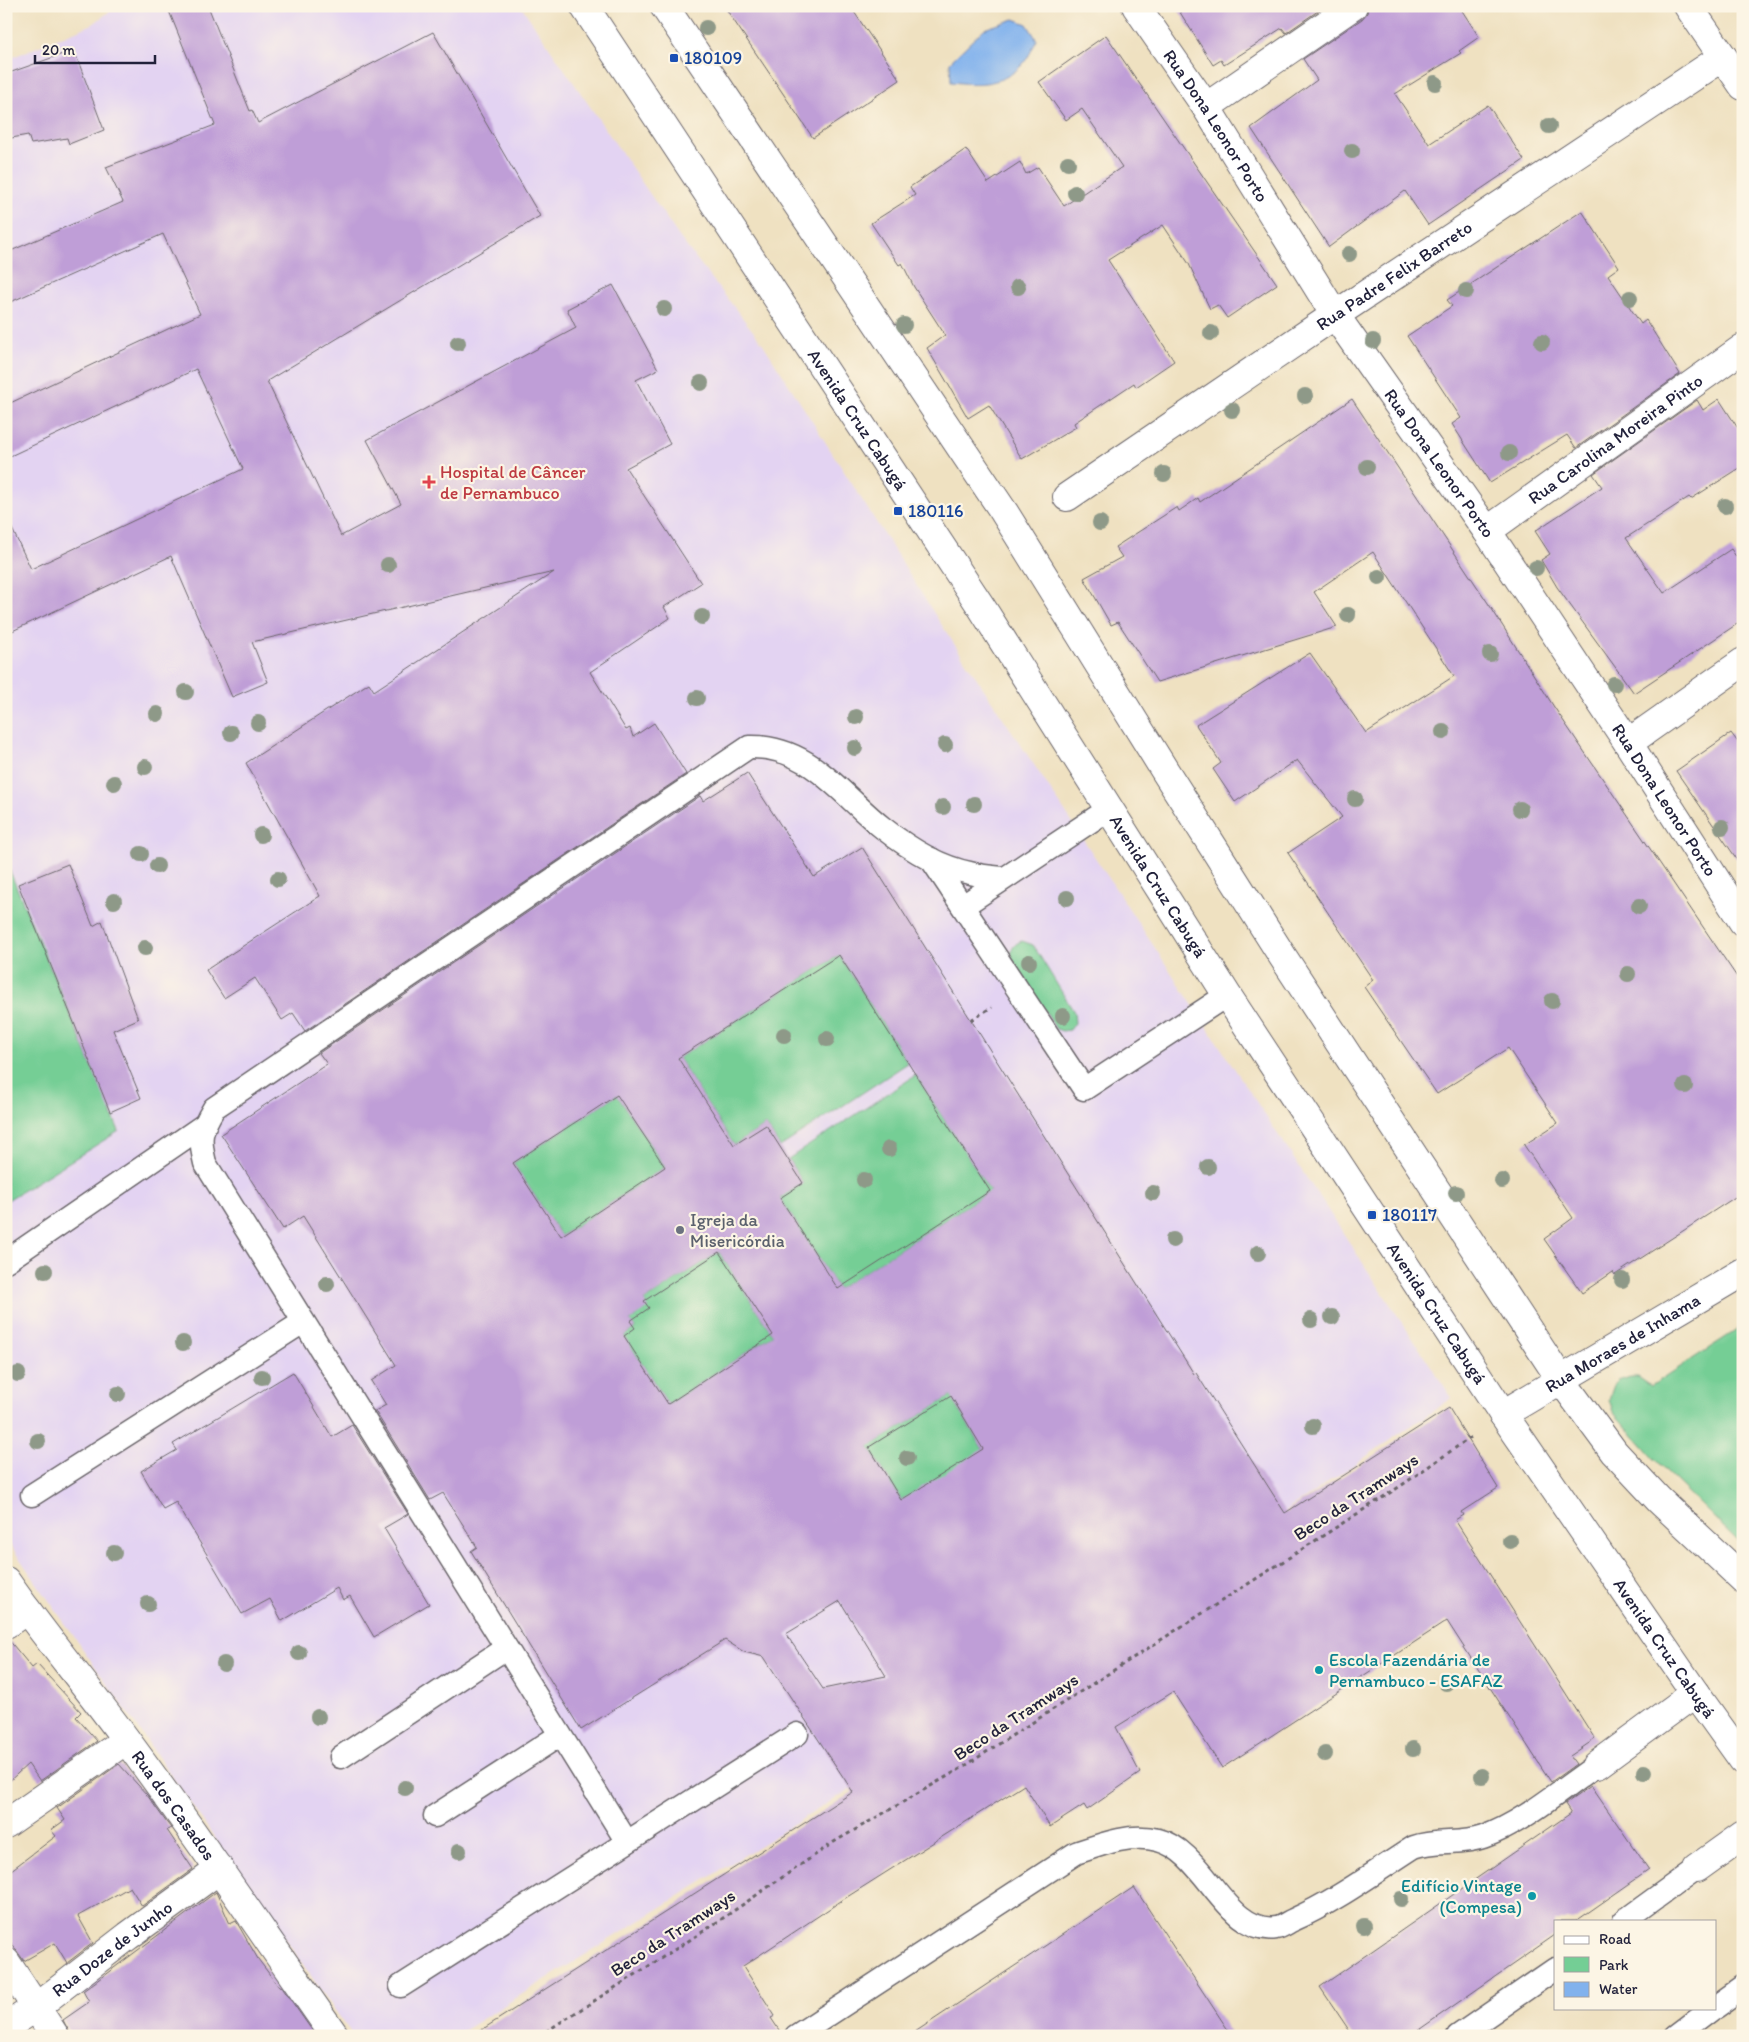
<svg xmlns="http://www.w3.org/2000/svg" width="1749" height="2042" font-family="Itim,sans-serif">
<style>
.built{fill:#e3d3f2}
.green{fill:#74ce95;stroke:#4b7868}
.water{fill:#82b2ed;stroke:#526a94}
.building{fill:#bf9ed7;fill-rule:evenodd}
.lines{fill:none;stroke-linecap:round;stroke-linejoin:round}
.lane-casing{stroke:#6a656a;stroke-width:25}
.street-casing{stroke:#6a656a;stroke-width:30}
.secondary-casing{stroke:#6a656a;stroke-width:30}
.primary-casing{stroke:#6a656a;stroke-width:30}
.path{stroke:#6a656a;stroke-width:3;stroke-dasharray:4 4;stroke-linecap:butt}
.lane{stroke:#fff;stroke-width:22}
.street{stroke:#fff;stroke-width:28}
.secondary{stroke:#fff;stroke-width:28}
.primary{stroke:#fff;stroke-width:28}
.tree{fill:#8e9988}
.transit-dot{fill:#1a4fb4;stroke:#fcf5e5;stroke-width:2}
.health-dot{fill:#e0444e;stroke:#fcf5e5;stroke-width:2}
.worship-dot{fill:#6b7280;stroke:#fcf5e5;stroke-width:2}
.culture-dot{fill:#0f9aa8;stroke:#fcf5e5;stroke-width:2}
.labels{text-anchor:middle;stroke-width:4.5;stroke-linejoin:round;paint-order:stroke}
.transit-label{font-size:18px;fill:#164399;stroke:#fcf5e5;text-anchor:start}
.street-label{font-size:18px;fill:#22223b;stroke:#fcf5e5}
.health-label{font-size:18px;fill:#be3a42;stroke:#fcf5e5;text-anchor:start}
.worship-label{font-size:18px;fill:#5b616d;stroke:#fcf5e5;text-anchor:start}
.culture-label{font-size:18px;fill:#0d838f;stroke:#fcf5e5;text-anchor:start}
</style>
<rect width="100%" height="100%" fill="#fcf5e5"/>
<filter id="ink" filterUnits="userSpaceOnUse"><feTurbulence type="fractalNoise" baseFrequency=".02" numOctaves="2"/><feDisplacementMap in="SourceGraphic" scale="10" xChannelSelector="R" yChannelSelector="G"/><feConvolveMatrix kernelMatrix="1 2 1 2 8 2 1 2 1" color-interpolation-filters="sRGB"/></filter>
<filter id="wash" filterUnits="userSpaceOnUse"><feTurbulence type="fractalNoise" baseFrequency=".0096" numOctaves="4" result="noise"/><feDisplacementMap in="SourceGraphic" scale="20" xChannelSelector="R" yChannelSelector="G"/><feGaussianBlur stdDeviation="1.12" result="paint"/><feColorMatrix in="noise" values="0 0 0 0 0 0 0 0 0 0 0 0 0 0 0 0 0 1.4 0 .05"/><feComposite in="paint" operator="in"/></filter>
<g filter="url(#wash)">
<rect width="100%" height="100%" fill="#efe1c1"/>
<!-- built -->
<path class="built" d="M117 6H521L680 238 763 344 939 621 1452 1398 1301 1501 929 1740 455 2036H353L6 1539V1201L119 1130 6 862V60L93 24Z"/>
<!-- green -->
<g class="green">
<path d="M6 862 119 1131 6 1201Z"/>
<path d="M1022 941 1033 945 1074 1012 1075 1023 1070 1030 1062 1031 1056 1029 1013 960C1009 951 1013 944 1022 941Z"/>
<path d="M839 955 908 1063 780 1147 766 1125 734 1145 678 1058Z"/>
<path d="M916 1075 990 1191 838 1289 780 1198 803 1183 788 1159Z"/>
<path d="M617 1095 665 1167 561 1236 513 1163Z"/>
<path d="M719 1252 773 1335 668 1404 624 1336 635 1328 630 1321 648 1308 644 1301Z"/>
<path d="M1743 1326V1546L1660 1465 1613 1412 1609 1399 1614 1385 1618 1381 1630 1377H1638L1651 1386Z"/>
<path d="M951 1396 993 1466 901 1500 869 1447Z"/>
</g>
<!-- water -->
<path class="water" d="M1014 19 1027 24 1037 40C1033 47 1029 57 1023 64 1002 86 979 85 951 82L950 62 984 29Z"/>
<g id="blocks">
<!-- building -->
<g class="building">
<path d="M167 6H208L250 111 252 110 258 123 433 32 540 216 267 381 341 536 401 504 367 440 576 328 567 309 613 285 658 369 636 380 670 444 626 468 701 583 664 607 670 618 590 672 626 730 630 728 633 737 654 723 686 774 305 1031 293 1013 282 1020 255 978 224 998 206 970 320 896 246 763 369 683 374 691 554 572 252 642 268 682 232 697 171 556 6 634V516L31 569 243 469 196 369 6 458V405L200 314 163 234 6 304V253L123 202 106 167 215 125Z"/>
<path d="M724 6H850L900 80 813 138Z"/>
<path d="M1176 6H1325L1286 33 1282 28 1224 65 1221 60 1213 65Z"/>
<path d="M1368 6H1459L1479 37 1459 51 1461 53 1395 94 1429 144 1488 105 1524 160 1428 225 1405 191 1329 247 1251 128 1317 80 1303 59 1362 19 1367 13Z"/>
<path d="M1106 35 1277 284 1227 318 1218 305 1210 309 1189 264 1163 225 1108 260 1174 361 1136 387 1134 383 1074 423 1076 427 1022 459 989 405 968 418 927 348 945 335 914 287 902 263 899 265 871 223 915 195 910 187 966 149 988 183 1020 162 1026 174 1038 167 1064 206 1122 167 1082 109 1066 120 1039 82Z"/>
<path d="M74 50 104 130 69 144 67 138 31 144 28 135 6 139V74Z"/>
<path d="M1582 211 1619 267 1608 275 1641 324 1646 320 1680 374 1576 448 1567 435 1490 483 1452 424 1461 418 1407 336 1452 306 1447 300Z"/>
<path d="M1352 399 1490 606 1554 707 1743 986V1192L1615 1275 1613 1272 1582 1293 1544 1239 1573 1218 1524 1145 1558 1123 1508 1048 1437 1094 1364 987 1373 980 1288 853 1342 817 1297 760 1235 802 1213 769 1221 763 1196 725 1310 653 1366 733 1454 676 1373 552 1314 592 1337 627 1157 682 1118 622 1111 625 1084 578 1122 557 1115 547 1177 507 1179 511 1198 498 1200 502Z"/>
<path d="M1719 399 1743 436V466L1691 499 1689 497 1626 538 1664 593 1731 549 1743 567V620L1634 693 1557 587 1541 560 1550 554 1535 531 1602 487 1593 474 1697 400 1703 410Z"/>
<path d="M1731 733 1743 749V868L1676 771Z"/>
<path d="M747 773 814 877 862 847 1194 1374 1196 1373 1285 1513 1449 1408 1498 1488 1461 1512 1463 1515 1455 1520 1595 1739 1570 1756 1576 1764 1551 1782 1447 1621 1222 1768 1173 1692 1116 1727 1140 1773 1087 1810 1084 1805 1050 1827 1024 1785 847 1897 743 1966 775 2016 771 2018 783 2036H472L853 1792 764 1657 744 1652 725 1640 581 1730 471 1551 477 1547 443 1493 430 1500 375 1411 386 1405 371 1381 396 1365 303 1216 283 1229 221 1134 327 1064 319 1053 700 796 703 801ZM839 955 990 1191 838 1289 780 1198 803 1183 766 1125 734 1145 678 1058ZM617 1095 665 1167 561 1236 513 1163ZM719 1252 773 1335 668 1404 624 1336 635 1328 630 1321 649 1308 644 1301ZM951 1396 983 1449 901 1500 869 1447ZM840 1601 886 1676 823 1689 786 1634Z"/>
<path d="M68 864 93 926 102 921 138 1019 113 1030 141 1098 110 1112 18 884Z"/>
<path d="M293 1372 332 1437 352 1425 408 1514 384 1528 429 1604 374 1637 350 1596 343 1600 337 1588 282 1621 270 1599 242 1614 176 1502 163 1509 141 1471 177 1450 173 1444Z"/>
<path d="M8 1639 32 1668 37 1664 81 1712 76 1717 97 1741 40 1781 28 1764 6 1784V1640Z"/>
<path d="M119 1764 147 1795 167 1823 171 1828 167 1830 193 1869 142 1906 130 1887 78 1916 93 1943 67 1963 55 1943 24 1961 6 1936V1874L56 1836 51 1830 65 1820 57 1808Z"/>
<path d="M1591 1786 1649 1870 1576 1921H1555V1935L1410 2036H1353L1320 1987 1571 1813 1565 1804Z"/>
<path d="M1134 1887 1232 2036H909Z"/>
<path d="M216 1892 230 1924 236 1921 258 1959 279 1987 281 1986 316 2036H71L63 2020 89 2002 83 1991Z"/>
</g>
</g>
</g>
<g filter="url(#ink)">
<use href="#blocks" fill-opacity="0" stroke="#6a656a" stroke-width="1"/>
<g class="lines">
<defs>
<g id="lane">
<path d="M931 859 1084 1089 1227 995"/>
<path d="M963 906 1109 809"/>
<path d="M6 1261 204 1125"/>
<path d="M32 1495 303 1322"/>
<path d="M341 1757 506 1648"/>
<path d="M435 1816 560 1735"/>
<path d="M627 1842 205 1163C199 1138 200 1131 214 1108L749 747C809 745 841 795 883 828 907 847 939 867 970 873 981 876 993 877 1004 878"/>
<path d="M1624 1921 1697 1868"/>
<path d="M401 1986 797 1734"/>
<path d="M1715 2007 1743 1987"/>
<path d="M796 2036 1076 1853C1102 1844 1130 1833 1158 1840 1205 1851 1226 1935 1276 1928 1282 1927 1288 1922 1293 1920 1336 1901 1375 1872 1414 1847 1436 1839 1461 1845 1483 1837 1523 1823 1562 1789 1597 1765"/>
<path d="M1458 2036 1555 1969"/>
<path d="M1676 2036 1713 2008"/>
</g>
<g id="street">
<path id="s1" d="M1136 6 1206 107 1335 315 1487 531 1628 743 1743 922"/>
<path d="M1688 6 1743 86"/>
<path d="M1206 107 1353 6"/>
<path id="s2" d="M1067 497 1335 315 1723 57"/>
<path id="s3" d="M1487 531 1743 348"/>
<path d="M1628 743 1743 662"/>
<path id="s4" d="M6 1581C44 1636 88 1687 127 1741 199 1838 266 1938 335 2036"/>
<path d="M6 1624 27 1610"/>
<path d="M1597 1765 1695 1693"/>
<path d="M6 1824 126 1740"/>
<path d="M1697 1868 1743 1835"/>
<path d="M6 1962 55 2036"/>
<path id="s5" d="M6 2027 35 2008 128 1936 220 1869"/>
</g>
<g id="secondary">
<path id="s6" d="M1503 1414 1743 1272"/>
</g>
<g id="primary">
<path id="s7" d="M584 6 982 608 1227 995 1503 1414 1695 1693 1743 1760"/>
<path d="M664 6 1004 512 1165 771 1283 957 1561 1380 1614 1452 1659 1500 1743 1579"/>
</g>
</defs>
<!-- lane casing -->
<use href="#lane" class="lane-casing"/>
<!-- street casing -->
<use href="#street" class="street-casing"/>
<!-- secondary casing -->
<use href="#secondary" class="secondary-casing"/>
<!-- primary casing -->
<use href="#primary" class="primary-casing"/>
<!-- path -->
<g class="path">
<path d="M971 1020 992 1007"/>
<path d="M539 2036 707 1929 834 1842 960 1769 1402 1485 1474 1435"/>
</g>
<!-- lane -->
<use href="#lane" class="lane"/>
<!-- street -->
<use href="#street" class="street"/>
<!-- secondary -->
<use href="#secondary" class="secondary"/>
<!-- primary -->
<use href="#primary" class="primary"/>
</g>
<!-- trees -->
<g class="tree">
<circle cx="706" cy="28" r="8"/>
<circle cx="1435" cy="83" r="8"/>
<circle cx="1549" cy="126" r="8"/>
<circle cx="1352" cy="151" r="8"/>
<circle cx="1068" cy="163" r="8"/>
<circle cx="1075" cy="193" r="8"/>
<circle cx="1349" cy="254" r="8"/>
<circle cx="1018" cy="287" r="8"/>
<circle cx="1466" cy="291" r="8"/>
<circle cx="1630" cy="298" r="8"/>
<circle cx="664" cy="309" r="8"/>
<circle cx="904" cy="325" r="8"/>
<circle cx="1211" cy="333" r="8"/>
<circle cx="1373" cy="341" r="8"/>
<circle cx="1542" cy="342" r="8"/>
<circle cx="458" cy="343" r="8"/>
<circle cx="701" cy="383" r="8"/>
<circle cx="1305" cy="396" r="8"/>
<circle cx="1232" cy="410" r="8"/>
<circle cx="1509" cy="453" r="8"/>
<circle cx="1367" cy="467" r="8"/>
<circle cx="1164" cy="474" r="8"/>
<circle cx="1725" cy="506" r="8"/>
<circle cx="1100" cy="523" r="8"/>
<circle cx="388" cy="565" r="8"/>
<circle cx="1536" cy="568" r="8"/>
<circle cx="1379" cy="577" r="8"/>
<circle cx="1348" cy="615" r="8"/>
<circle cx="702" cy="617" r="8"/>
<circle cx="1490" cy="654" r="8"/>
<circle cx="1614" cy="684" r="8"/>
<circle cx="186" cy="692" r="8"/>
<circle cx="697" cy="698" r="8"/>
<circle cx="157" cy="714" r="8"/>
<circle cx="856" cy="717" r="8"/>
<circle cx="258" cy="723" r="8"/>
<circle cx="1443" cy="732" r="8"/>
<circle cx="231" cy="733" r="8"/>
<circle cx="945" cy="745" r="8"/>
<circle cx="855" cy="748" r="8"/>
<circle cx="145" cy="767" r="8"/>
<circle cx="114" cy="783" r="8"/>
<circle cx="1355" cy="799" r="8"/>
<circle cx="974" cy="804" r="8"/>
<circle cx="943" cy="807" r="8"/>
<circle cx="1520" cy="809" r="8"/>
<circle cx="1722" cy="827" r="8"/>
<circle cx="261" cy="835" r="8"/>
<circle cx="141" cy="854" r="8"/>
<circle cx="157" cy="866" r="8"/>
<circle cx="278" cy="879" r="8"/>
<circle cx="1067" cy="898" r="8"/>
<circle cx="114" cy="901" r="8"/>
<circle cx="1639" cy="906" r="8"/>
<circle cx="145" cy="948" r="8"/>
<circle cx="1029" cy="962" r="8"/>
<circle cx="1628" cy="974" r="8"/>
<circle cx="1552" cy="1001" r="8"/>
<circle cx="1063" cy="1016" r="8"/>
<circle cx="784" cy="1035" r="8"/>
<circle cx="827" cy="1039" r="8"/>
<circle cx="1685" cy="1086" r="8"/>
<circle cx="889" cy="1149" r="8"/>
<circle cx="1208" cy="1167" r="8"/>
<circle cx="864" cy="1180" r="8"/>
<circle cx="1502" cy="1181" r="8"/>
<circle cx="1153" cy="1193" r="8"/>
<circle cx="1456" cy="1193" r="8"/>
<circle cx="1173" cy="1240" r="8"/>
<circle cx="1258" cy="1253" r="8"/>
<circle cx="45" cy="1271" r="8"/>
<circle cx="1622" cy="1280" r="8"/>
<circle cx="327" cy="1284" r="8"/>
<circle cx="1332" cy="1317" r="8"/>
<circle cx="1311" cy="1320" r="8"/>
<circle cx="183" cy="1343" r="8"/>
<circle cx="18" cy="1374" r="8"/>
<circle cx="262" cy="1377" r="8"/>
<circle cx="118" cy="1394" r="8"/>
<circle cx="1313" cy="1426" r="8"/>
<circle cx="38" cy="1441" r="8"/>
<circle cx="907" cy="1458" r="8"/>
<circle cx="1510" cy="1541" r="8"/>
<circle cx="114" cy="1553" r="8"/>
<circle cx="148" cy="1604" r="8"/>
<circle cx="299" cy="1653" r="8"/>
<circle cx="224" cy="1664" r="8"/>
<circle cx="1446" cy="1683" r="8"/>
<circle cx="318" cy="1717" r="8"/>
<circle cx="1413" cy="1749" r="8"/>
<circle cx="1325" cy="1754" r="8"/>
<circle cx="1644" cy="1772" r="8"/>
<circle cx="1482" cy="1776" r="8"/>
<circle cx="405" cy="1788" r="8"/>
<circle cx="459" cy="1851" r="8"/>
<circle cx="1401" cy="1899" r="8"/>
<circle cx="1364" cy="1926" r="8"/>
</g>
</g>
<!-- markers -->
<g class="transit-dot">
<rect x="669" y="53" width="10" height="10" rx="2.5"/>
<rect x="893" y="506" width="10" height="10" rx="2.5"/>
<rect x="1367" y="1210" width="10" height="10" rx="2.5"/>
</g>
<path class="health-dot" d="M426.5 474.5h5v5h5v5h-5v5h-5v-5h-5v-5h5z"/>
<circle class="worship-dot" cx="680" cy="1230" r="5"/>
<g class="culture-dot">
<circle cx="1319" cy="1670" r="5"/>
<circle cx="1532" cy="1896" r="5"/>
</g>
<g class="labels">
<!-- transit labels -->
<g class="transit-label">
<text x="684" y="64">180109</text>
<text x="908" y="517">180116</text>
<text x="1382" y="1221">180117</text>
</g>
<!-- street labels -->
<g class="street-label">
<text dy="6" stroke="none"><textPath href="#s1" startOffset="144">Rua Dona Leonor Porto</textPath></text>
<text dy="6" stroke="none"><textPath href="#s2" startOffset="395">Rua Padre Felix Barreto</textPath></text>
<text dy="6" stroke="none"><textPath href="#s7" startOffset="496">Avenida Cruz Cabugá</textPath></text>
<text dy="6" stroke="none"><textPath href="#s3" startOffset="158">Rua Carolina Moreira Pinto</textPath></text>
<text dy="6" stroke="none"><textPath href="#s1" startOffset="549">Rua Dona Leonor Porto</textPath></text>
<text dy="6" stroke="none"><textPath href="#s1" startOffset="954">Rua Dona Leonor Porto</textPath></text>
<text dy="6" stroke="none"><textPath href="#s7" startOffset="1051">Avenida Cruz Cabugá</textPath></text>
<text dy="6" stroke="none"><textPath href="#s7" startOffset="1561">Avenida Cruz Cabugá</textPath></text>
<text dy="6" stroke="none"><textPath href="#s6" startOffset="139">Rua Moraes de Inhama</textPath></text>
<text transform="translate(1356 1497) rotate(-33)" y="6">Beco da Tramways</text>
<text dy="6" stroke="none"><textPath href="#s7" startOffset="1966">Avenida Cruz Cabugá</textPath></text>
<text transform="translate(1016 1717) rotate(-33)" y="6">Beco da Tramways</text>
<text dy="6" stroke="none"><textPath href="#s4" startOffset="280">Rua dos Casados</textPath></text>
<text transform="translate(673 1933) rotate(-33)" y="6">Beco da Tramways</text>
<text dy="6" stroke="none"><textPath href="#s5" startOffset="132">Rua Doze de Junho</textPath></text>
</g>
<!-- health labels -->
<g class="health-label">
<text x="440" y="478">Hospital de Câncer<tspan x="440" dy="21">de Pernambuco</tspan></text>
</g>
<!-- worship labels -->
<g class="worship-label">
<text x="690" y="1226">Igreja da<tspan x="690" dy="21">Misericórdia</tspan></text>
</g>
<!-- culture labels -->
<g class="culture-label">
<text x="1329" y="1666">Escola Fazendária de<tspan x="1329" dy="21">Pernambuco - ESAFAZ</tspan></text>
<text x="1522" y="1892" text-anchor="end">Edifício Vintage<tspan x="1522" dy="21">(Compesa)</tspan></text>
</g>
</g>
<!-- margin -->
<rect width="1749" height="2042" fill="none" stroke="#fcf5e5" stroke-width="25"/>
<!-- legend -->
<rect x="1554" y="1920" width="162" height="90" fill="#fcf5e5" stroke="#a5a1a1"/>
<rect x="1564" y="1936" width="25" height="8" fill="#ffffff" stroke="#a5a1a1"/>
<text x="1599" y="1944" font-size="15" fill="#22223b">Road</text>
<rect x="1564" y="1957" width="25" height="15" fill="#74ce95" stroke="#a5a1a1"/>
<text x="1599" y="1970" font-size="15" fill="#22223b">Park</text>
<rect x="1564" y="1982" width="25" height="15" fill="#82b2ed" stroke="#a5a1a1"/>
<text x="1599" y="1994" font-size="15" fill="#22223b">Water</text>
<!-- scale -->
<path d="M35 55v8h120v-8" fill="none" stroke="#22223b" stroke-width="2.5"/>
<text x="42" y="55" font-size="15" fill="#22223b" stroke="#fcf5e5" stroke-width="4" paint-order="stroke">20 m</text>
</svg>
